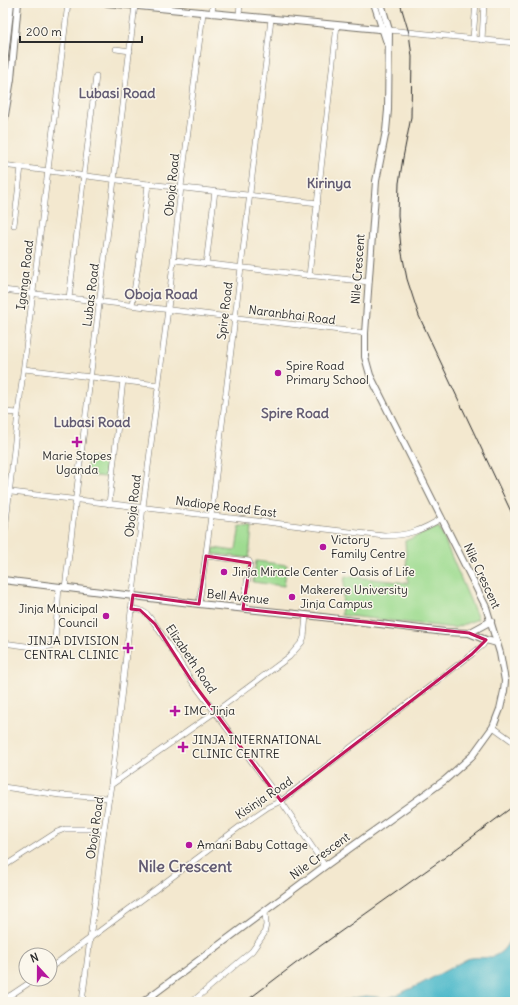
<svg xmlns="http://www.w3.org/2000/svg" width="518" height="1005" font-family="Delius,sans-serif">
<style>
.green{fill:#9edb90;stroke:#64835e}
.water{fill:#4db9ca;stroke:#3c727a}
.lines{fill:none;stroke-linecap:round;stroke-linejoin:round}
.minor-casing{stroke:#716d64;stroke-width:6}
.tertiary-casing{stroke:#716d64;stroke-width:8}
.minor{stroke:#fff;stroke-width:5}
.tertiary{stroke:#fff;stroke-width:6}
.rail{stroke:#2b2b2b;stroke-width:1}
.marked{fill:none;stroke:#c2185b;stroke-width:3;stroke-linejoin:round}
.poi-dot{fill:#b5179e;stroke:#fbf7ec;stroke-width:1.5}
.labels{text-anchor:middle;stroke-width:3;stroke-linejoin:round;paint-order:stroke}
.street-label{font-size:12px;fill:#2b2b2b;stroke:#fbf7ec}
.poi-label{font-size:12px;fill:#2b2b2b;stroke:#fbf7ec;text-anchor:start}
.quarter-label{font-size:14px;font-weight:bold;fill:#635c73;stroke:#fbf7ec}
.district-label{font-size:16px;font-weight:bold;fill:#635c73;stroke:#fbf7ec}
</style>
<rect width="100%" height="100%" fill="#fbf7ec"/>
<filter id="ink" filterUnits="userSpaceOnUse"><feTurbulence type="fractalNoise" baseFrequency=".025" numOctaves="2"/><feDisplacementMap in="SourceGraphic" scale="8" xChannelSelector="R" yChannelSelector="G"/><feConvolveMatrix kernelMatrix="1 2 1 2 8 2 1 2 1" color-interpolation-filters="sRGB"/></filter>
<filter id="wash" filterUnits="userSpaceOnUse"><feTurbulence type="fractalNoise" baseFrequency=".012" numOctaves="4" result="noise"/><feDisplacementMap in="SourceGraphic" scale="16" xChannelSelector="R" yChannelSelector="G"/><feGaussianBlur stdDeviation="0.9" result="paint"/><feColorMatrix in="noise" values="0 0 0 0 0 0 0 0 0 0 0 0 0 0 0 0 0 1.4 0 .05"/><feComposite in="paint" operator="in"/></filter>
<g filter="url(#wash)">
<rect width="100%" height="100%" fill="#f3e8cf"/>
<!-- green -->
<g class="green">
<path d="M88 457 107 460 105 477 86 475Z"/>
<path d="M240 526 252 527 249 558 213 554 214 548 234 551 236 549Z"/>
<path d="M439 527 478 619 454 628 341 615 345 576 408 583 405 541Z"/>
<path d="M256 561 287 565 284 586 253 582Z"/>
</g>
<!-- water -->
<path class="water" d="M515 935V1002H339L354 998 366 996 387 998 396 995 419 985 467 959C481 955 491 962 503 950 508 945 509 939 515 935Z"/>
</g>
<g filter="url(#ink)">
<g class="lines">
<defs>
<g id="minor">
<path d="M212 14 213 3"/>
<path d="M239 16 240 3"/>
<path d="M389 30 515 43"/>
<path d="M473 38 476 3"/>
<path d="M482 40 484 3"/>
<path d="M116 49 130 51"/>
<path d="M3 165 148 184 318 203"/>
<path d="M14 225 21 167"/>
<path d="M174 260 369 282"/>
<path d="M206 264 215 191"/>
<path d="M309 276 337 25"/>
<path d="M3 290 365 333"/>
<path d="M69 298 96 76"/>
<path d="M132 305 141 246 148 184"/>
<path d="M24 369 158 385"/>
<path d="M3 412 18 413"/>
<path d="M3 491 384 536C407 536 423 530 442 518"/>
<path d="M109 504 123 380"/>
<path d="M3 550 18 413 48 170 68 3"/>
<path d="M206 556 249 561 250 563 243 609"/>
<path d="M65 588 135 5"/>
<path d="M199 604 211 516 271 19"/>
<path d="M131 609 140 610 147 614 155 624 191 680 281 801 325 866"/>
<path d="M3 643 41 648 51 646 55 640 59 587"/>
<path d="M493 727 515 743"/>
<path d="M111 785 215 712 289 657 302 642 304 637 306 615"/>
<path d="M3 787 60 795 109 798"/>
<path d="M3 867 57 832 65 829H104"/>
<path d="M50 968 242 825 268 807 281 801 472 654 483 645 486 640"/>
<path d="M3 999 11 995 35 979"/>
<path d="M82 1002 104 829 111 785 143 507 168 309 181 187 203 13"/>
<path d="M192 1002 252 951 264 934 266 925 265 911"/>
</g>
<g id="tertiary">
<path d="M107 3 389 30"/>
<path d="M374 3 387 43"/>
<path d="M3 74 11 3"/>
<path d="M3 127 11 79 18 3"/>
<path d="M3 580 199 604 306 615 445 632 469 633 491 621"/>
<path d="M469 633 486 640 497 643"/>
<path d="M143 1002 325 866 445 780 472 756 493 727 500 709 504 691 505 681 500 653 486 607 370 375 365 357V333L376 181 386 131 388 110 389 30 381 3"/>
</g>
</defs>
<!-- minor casing -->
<use href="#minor" class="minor-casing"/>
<!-- tertiary casing -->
<use href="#tertiary" class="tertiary-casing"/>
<!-- minor -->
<use href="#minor" class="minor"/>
<!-- tertiary -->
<use href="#tertiary" class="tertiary"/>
<!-- rail -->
<g class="rail">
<path d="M400 3 409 33 412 57 411 117 403 158 399 183 398 215 401 248 407 279 419 316 515 520"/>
<path d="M245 1002 295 964 444 858 515 805"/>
</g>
</g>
</g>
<!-- marked area -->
<path class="marked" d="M206 556 250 563 243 609 469 633 486 640 472 654 281 801 191 680 155 624 140 610 131 609 133 595 199 604Z"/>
<!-- markers -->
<g class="poi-dot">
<circle cx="278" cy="373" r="4"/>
<path d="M75 436h4v4h4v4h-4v4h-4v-4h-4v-4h4z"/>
<circle cx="323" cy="547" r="4"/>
<circle cx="224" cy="572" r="4"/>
<circle cx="292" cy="597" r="4"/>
<circle cx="106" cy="616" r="4"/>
<path d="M126 642h4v4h4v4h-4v4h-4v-4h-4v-4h4z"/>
<path d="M173 705h4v4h4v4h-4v4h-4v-4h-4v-4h4z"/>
<path d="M181 741h4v4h4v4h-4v4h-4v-4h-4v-4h4z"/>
<circle cx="189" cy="845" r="4"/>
</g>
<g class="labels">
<!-- street labels -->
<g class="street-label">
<text transform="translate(172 185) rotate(-84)" y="4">Oboja Road</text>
<text transform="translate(358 269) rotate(-86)" y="4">Nile Crescent</text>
<text transform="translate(25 275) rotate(-83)" y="4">Iganga Road</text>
<text transform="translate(91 295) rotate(-83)" y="4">Lubas Road</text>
<text transform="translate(225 311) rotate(-83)" y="4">Spire Road</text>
<text transform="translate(292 315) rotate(7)" y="4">Naranbhai Road</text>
<text transform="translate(133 506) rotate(-83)" y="4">Oboja Road</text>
<text transform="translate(226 507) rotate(7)" y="4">Nadiope Road East</text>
<text transform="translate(482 576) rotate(65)" y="4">Nile Crescent</text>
<text transform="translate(238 597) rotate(6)" y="4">Bell Avenue</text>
<text transform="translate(191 659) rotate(56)" y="4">Elizabeth Road</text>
<text transform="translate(264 798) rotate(-34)" y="4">Kisinja Road</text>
<text transform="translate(95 828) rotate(-82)" y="4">Oboja Road</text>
<text transform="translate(320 856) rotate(-36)" y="4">Nile Crescent</text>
</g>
<!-- poi labels -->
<g class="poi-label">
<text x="286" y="370">Spire Road<tspan x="286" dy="14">Primary School</tspan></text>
<text x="77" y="460" text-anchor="middle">Marie Stopes<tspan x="77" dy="14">Uganda</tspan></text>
<text x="331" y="544">Victory<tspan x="331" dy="14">Family Centre</tspan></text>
<text x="232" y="576">Jinja Miracle Center - Oasis of Life</text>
<text x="300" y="594">Makerere University<tspan x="300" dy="14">Jinja Campus</tspan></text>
<text x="98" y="613" text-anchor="end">Jinja Municipal<tspan x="98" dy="14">Council</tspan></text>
<text x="119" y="645" text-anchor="end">JINJA DIVISION<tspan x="119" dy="14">CENTRAL CLINIC</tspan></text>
<text x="184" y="715">IMC Jinja</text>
<text x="192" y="744">JINJA INTERNATIONAL<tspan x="192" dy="14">CLINIC CENTRE</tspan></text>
<text x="197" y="849">Amani Baby Cottage</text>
</g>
<!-- quarter labels -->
<g class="quarter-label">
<text x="117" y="98">Lubasi Road</text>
<text x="329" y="188">Kirinya</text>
<text x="161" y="299">Oboja Road</text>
<text x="295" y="418">Spire Road</text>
<text x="92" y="427">Lubasi Road</text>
</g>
<!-- district labels -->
<g class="district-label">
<text x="185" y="872">Nile Crescent</text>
</g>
</g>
<!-- margin -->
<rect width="518" height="1005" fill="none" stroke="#fbf7ec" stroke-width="16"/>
<!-- north arrow -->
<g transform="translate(38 967) rotate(339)"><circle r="19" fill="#fbf7ec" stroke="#a8a59f"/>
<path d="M0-3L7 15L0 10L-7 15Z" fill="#b5179e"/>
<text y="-6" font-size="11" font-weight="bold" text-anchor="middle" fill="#2b2b2b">N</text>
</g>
<!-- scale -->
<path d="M20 36v6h122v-6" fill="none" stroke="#2b2b2b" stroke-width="2"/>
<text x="26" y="36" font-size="12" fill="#2b2b2b" stroke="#fbf7ec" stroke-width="3" paint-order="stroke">200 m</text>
</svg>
